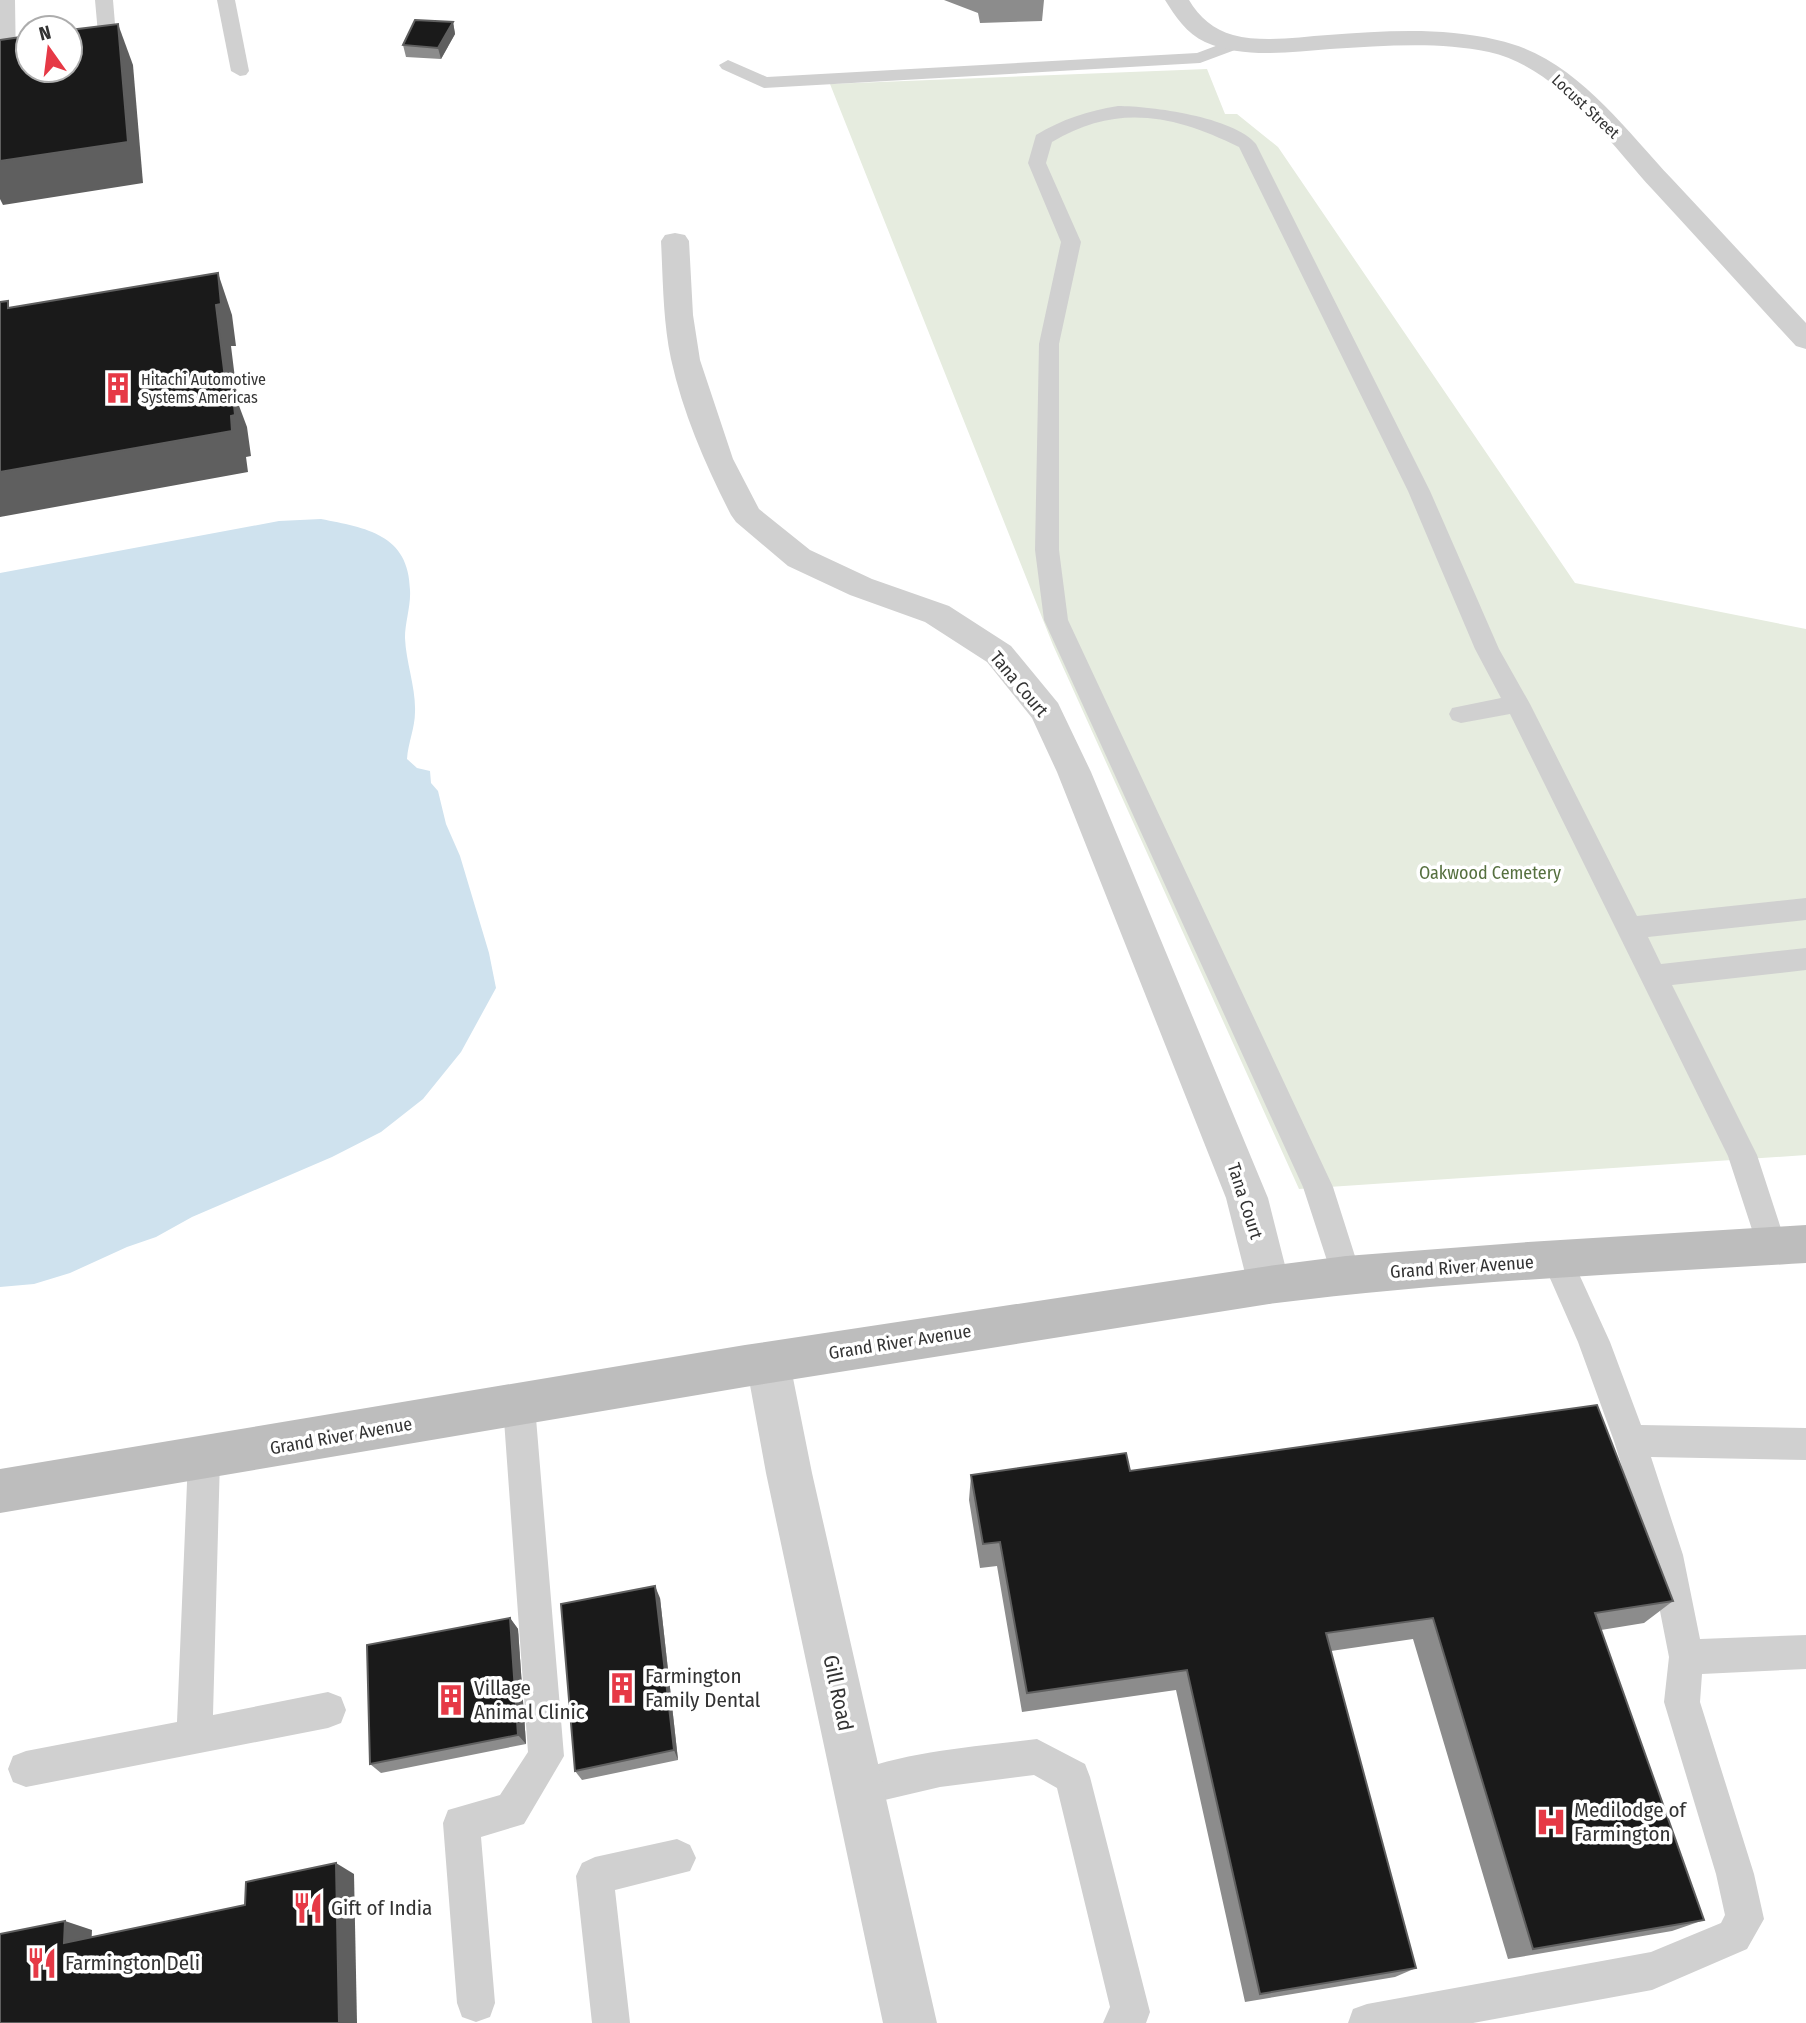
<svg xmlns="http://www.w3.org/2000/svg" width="1806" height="2023" font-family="'Fira Sans Condensed',sans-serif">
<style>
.green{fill:#e6ecdf}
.water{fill:#cfe2ee}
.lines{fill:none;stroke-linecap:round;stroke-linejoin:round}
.lane{fill:#d0d0d0;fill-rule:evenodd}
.street{fill:#d0d0d0;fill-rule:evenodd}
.secondary{fill:#bdbdbd;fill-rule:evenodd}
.wall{fill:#8c8c8c}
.shaded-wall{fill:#5f5f5f}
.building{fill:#1a1a1a;stroke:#5f5f5f;stroke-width:2}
.labels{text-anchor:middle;stroke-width:7;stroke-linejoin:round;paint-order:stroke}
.far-street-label{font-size:16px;fill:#333;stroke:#fff}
.far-poi-label{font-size:16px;fill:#333;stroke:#fff;text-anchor:start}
.street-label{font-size:18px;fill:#333;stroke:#fff}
.park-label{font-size:18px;fill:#56703f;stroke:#fff}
.near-poi-label{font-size:21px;fill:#333;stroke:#fff;text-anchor:start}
.near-street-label{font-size:21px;fill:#333;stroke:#fff}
</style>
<rect width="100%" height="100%" fill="#fff"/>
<!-- green -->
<path class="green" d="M1207 69 1225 114H1237L1278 147 1575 583 1806 629V1155L1299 1189 1053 645 830 84Z"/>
<!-- water -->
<path class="water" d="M321 519C366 528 409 534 410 590 411 606 405 622 405 638 406 663 416 688 415 712 415 728 408 743 407 759L417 768 430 771 431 783 438 791 446 824 460 856 489 953 496 988 461 1052 423 1099 381 1132 332 1157 192 1217 156 1237 127 1247 70 1273 34 1284 0 1287V573L279 521Z"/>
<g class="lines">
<!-- lane -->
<g class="lane">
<path d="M0 0H15L16 67 28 65V70H42L39 74 7 79 0 77Z"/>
<path d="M95 0H113L118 60 109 65 70 70H69L70 60 100 56Z"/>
<path d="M217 0H235L249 71 246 75 240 76 231 71Z"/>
<path d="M1237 38 1243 39 1246 43 1243 47 1200 63 764 88 722 69 719 65 728 60 767 77 1197 53Z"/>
<path d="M1118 106C1151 106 1234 117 1256 144L1430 491 1499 649 1530 704 1637 916 1806 898V920L1648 937 1661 964 1806 948V970L1672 985 1757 1155 1786 1244 1782 1254 1771 1258 1760 1254 1728 1156 1510 714 1461 723 1452 720 1449 714 1452 708 1501 698 1475 649 1408 491 1239 147C1174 115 1117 103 1052 142L1046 163 1081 242 1059 344V550L1068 620 1333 1187 1361 1275 1357 1285 1346 1289 1335 1285 1303 1187 1044 620 1035 550 1039 344 1061 242 1028 163 1036 135C1063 119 1087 111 1118 106Z"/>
<path d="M1557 1246 1568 1250 1610 1342 1641 1425 1806 1428V1460L1651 1457 1683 1555 1700 1639 1806 1635V1669L1702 1674 1700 1702 1754 1874 1764 1919 1747 1949 1652 1990 1473 2023H1348L1353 2009 1367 2004 1651 1952 1721 1923 1725 1915 1716 1874 1664 1702 1669 1657 1649 1555 1614 1441 1578 1342 1542 1260 1546 1250Z"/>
<path d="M519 1391 530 1395 535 1406 564 1756 524 1824 481 1837 495 2003 490 2017 476 2022 462 2017 457 2003 443 1823 448 1810 500 1795 528 1752 503 1406 508 1395Z"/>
<path d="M204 1443 216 1448 220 1459 213 1715 328 1692 341 1697 346 1710 341 1723 328 1728 26 1787 13 1782 8 1769 13 1756 26 1751 177 1722 188 1459 192 1448Z"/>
<path d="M1037 1739 1085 1764 1090 1777 1150 2012 1146 2023H1103L1110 2007 1057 1788 1034 1775 940 1787 859 1806 846 1801 841 1788 846 1775C905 1751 974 1747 1037 1739Z"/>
<path d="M677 1839 690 1845 696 1858 690 1871 615 1890 630 2023H592L576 1876 582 1863 595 1857Z"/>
</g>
<!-- street -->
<g class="street">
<path d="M1165 0H1189C1199 17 1214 30 1233 35 1263 43 1298 37 1328 35 1385 31 1441 27 1497 40 1573 56 1622 126 1672 179 1717 227 1761 275 1806 323V349L1796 346C1748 294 1701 242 1653 190 1607 140 1559 68 1489 52 1437 41 1383 46 1330 49 1289 52 1244 59 1205 42 1187 34 1175 16 1165 0Z"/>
<path d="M675 233 685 235 689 241 693 315 700 360 733 459 759 509 810 550 872 579 949 606 1011 646 1058 703 1091 772 1268 1198 1290 1285 1284 1299 1269 1304 1254 1299 1248 1285 1226 1198 1057 772 1032 718 987 662 925 622 850 595 788 566 736 522 731 515C706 466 683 414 671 359 663 321 663 280 661 241L665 235Z"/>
<path d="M768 1342 783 1348 790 1363 812 1473 937 2023H883L766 1473 746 1363 753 1348Z"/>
</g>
<!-- secondary -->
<path class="secondary" d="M1806 1225V1263C1627 1274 1447 1281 1269 1304L745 1387 0 1513V1469L745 1345 1269 1266 1346 1256 1528 1242Z"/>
</g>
<!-- wall -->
<g class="wall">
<path d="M944 0H1044L1042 21 980 23 978 13Z"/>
<path d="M453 22 455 34 441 59 406 57 403 45Z"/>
<path d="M1130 1471 1673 1601 1644 1623 1601 1630 1704 1920 1672 1931 1508 1959 1413 1639 1331 1651 1416 1968 1395 1977 1245 2002 1176 1690 1022 1712 997 1566 980 1568 969 1500 971 1475Z"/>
<path d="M660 1598 678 1760 582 1780 575 1771Z"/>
<path d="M510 1618 518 1629 526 1744 381 1773 370 1764Z"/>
</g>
<!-- shaded-wall -->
<g class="shaded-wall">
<path d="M453 22 455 34 441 59 438 48Z"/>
<path d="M118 24 133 65 143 183 3 205 0 199V161Z"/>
<path d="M218 273 232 315 236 346H231L238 403 247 427 251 456 246 457 248 472 0 517V472L226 386 216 305Z"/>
<path d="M655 1586 660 1598 678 1760 674 1750Z"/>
<path d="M510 1618 518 1629 526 1744 518 1735Z"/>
<path d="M336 1863 354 1874 357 2023H339Z"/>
<path d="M65 1921 92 1930 91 1951 64 1943Z"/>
</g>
<!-- building -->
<g class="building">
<path d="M415 20 453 22 438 48 403 45Z"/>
<path d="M118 24 128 142 0 161V40L28 36V70H70V30Z"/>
<path d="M218 273 221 304 216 305 226 386 232 385 235 415 231 416 232 431 0 472V302L8 301V308Z"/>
<path d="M1597 1405 1673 1601 1595 1613 1704 1920 1533 1949 1433 1618 1326 1633 1416 1968 1260 1994 1187 1670 1027 1693 1000 1542 983 1544 971 1475 1126 1453 1130 1471Z"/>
<path d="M655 1586 674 1750 575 1771 561 1604Z"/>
<path d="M510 1618 518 1735 370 1764 367 1645Z"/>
<path d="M336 1863 339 2023H0V1934L65 1921 64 1943 245 1905 246 1882Z"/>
</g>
<!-- icons -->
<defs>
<symbol id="building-bare" viewBox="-9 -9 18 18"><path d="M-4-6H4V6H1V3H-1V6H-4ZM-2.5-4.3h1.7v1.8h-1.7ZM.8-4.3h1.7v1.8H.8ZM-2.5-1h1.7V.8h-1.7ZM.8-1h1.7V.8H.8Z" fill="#e63946" stroke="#fff" stroke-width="2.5" paint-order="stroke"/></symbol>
<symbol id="hospital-bare" viewBox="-9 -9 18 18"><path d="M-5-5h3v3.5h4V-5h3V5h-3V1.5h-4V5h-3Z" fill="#e63946" stroke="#fff" stroke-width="2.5" paint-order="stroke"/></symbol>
<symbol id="restaurant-bare" viewBox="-9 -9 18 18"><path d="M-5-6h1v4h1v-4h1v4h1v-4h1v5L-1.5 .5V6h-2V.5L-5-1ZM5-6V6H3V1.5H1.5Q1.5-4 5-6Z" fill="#e63946" stroke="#fff" stroke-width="2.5" paint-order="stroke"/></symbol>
</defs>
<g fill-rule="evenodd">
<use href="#building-bare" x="96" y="366" width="44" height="44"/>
<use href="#building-bare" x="600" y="1666" width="44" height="44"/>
<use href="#building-bare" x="429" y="1678" width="44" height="44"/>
<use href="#hospital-bare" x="1529" y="1800" width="44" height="44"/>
<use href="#restaurant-bare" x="286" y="1886" width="44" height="44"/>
<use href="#restaurant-bare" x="20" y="1941" width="44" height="44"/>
</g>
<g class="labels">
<!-- far-street labels -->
<g class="far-street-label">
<text transform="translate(1586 106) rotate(43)" y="6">Locust Street</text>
</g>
<!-- far-poi labels -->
<g class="far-poi-label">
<text x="141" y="385">Hitachi Automotive<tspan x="141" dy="18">Systems Americas</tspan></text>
</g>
<!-- street labels -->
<g class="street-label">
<text transform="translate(1019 684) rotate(50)" y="6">Tana Court</text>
<text transform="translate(1245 1201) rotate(72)" y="6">Tana Court</text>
<text transform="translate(1462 1267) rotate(-4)" y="6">Grand River Avenue</text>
<text transform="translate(900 1342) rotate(-9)" y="6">Grand River Avenue</text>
<text transform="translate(341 1436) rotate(-10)" y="6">Grand River Avenue</text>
</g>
<!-- park labels -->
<g class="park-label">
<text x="1490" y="879">Oakwood Cemetery</text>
</g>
<!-- near-poi labels -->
<g class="near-poi-label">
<text x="645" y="1683">Farmington<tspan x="645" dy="24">Family Dental</tspan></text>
<text x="474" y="1695">Village<tspan x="474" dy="24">Animal Clinic</tspan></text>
<text x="1574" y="1817">Medilodge of<tspan x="1574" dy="24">Farmington</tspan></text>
<text x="331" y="1915">Gift of India</text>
<text x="65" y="1970">Farmington Deli</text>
</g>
<!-- near-street labels -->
<g class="near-street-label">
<text transform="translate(838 1693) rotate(78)" y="7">Gill Road</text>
</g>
</g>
<!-- north arrow -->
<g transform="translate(49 49) rotate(346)"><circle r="33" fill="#ffffff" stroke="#adadad" stroke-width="2"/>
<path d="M0-5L12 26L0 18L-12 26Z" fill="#e63946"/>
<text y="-10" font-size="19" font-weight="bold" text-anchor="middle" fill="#333333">N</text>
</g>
</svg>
